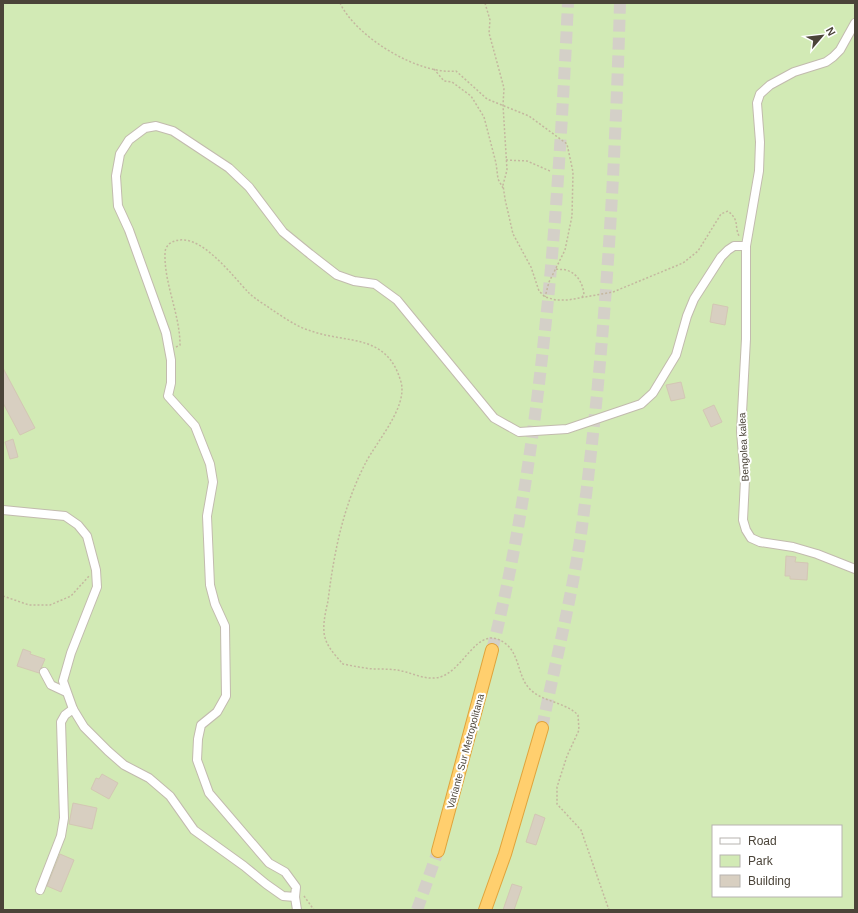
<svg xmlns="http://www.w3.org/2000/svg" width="858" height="913" font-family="Arial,sans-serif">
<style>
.green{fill:#d2eab5;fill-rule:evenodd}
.building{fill:#d8cfc1;stroke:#d3c7b4}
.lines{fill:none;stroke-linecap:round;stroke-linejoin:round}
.highway-tunnel{stroke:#d4d0c8;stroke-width:12;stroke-dasharray:12 6;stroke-linecap:butt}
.minor-casing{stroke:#c2bbae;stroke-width:10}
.highway-casing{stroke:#e0a43c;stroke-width:14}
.path{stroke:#c4b79f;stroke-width:1.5;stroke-dasharray:2 2;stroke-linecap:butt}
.minor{stroke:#fff;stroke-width:8}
.highway{stroke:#ffcf6e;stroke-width:12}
.labels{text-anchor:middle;stroke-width:4;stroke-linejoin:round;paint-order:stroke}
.street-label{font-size:10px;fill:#4b4439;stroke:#fff}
</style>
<rect width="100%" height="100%" fill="#f6f3ec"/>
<!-- green -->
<path class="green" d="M3 3H855V910H3ZM713 826H841V896H713Z"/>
<!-- building -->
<g class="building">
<path d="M713 304 728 307 725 325 710 322Z"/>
<path d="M3 368 35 428 20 435 3 403Z"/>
<path d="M681 382 685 398 671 401 666 385Z"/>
<path d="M714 405 722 422 711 427 703 410Z"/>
<path d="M13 439 18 457 10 459 5 442Z"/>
<path d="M786 556 796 557 795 562 808 563 807 580 790 579V576H785Z"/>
<path d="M23 649 31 652 30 654 45 659 39 673 17 666Z"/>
<path d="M102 774 118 783 109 799 91 789 96 778 99 779Z"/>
<path d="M73 803 97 808 92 829 69 824Z"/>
<path d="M535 814 545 818 536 845 526 842Z"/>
<path d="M60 854 74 860 61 892 47 886Z"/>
<path d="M512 884 522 887 514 910H503Z"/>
</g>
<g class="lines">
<!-- highway-tunnel -->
<g class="highway-tunnel">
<path d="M492 650C510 580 522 509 532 438 552 293 561 148 568 3"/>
<path d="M542 728C556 659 574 589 583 519 605 348 615 176 620 3"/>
<path d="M417 910 438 851"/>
</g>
<defs>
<g id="minor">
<path d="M855 23 840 50 833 57 826 62 794 72 770 85 760 94 757 103 760 142 759 171 746 246V339L741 431 745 480 743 520 746 530 751 538 760 542 793 547 817 554 855 569"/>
<path d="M3 510 65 516 78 525 87 536 96 570 97 587 71 653 63 681 73 709 84 727 108 751 124 765 149 778 170 796 194 830 244 866 266 884 283 896 295 897 296 887 285 872 269 863 209 793 197 760 198 739 201 725 217 712 226 696 225 626 215 604 210 585 207 516 213 482 210 464 195 426 168 396 171 383V360L166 333 129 230 118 206 116 176 120 154 129 140 145 128 156 126 173 131 229 168 249 187 283 232 310 254 337 275 354 281 375 284 397 300 494 418 519 432 567 429 641 404 653 393 676 355 687 316 694 299 721 257 728 250 734 246H746"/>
<path d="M44 672 51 685 66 692"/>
<path d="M40 890 61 836 64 818 61 722 65 715 73 709"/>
<path d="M295 897 297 910"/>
</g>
<g id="highway">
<path d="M438 851 492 650"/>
<path d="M485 910 505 854 542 728"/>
</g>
</defs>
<!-- minor casing -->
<use href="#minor" class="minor-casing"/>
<!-- highway casing -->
<use href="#highway" class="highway-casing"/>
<!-- path -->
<g class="path">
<path d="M340 3C356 37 418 75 456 71L487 99 529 116 567 144 573 172 572 216 565 250 549 282 545 297"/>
<path d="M485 3 490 20 489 33 504 88 503 105 507 170 503 185 505 199 513 234 531 267 539 291 545 297 556 300H568L613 292 683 263 698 251 721 214 728 211C740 221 734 225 739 236"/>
<path d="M434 69 444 81 452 82 471 96 484 117 496 163 498 179 503 188"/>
<path d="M506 160 527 161 550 171"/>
<path d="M556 269C560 270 563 269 566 270 577 273 583 283 584 295L582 297"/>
<path d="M176 347 180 345C180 314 164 284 165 253 165 249 167 246 169 244 196 225 232 276 249 293 255 299 264 304 271 309 283 317 297 327 311 331 348 344 387 333 401 382 408 407 376 442 365 464 343 507 334 552 328 601 326 610 323 622 324 632 325 645 335 655 343 664 353 666 363 668 373 669 381 669 389 669 397 670 410 672 422 679 435 678 464 676 476 620 506 644 519 654 518 675 528 687 540 702 564 701 578 715L579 730 567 756 557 787V804L581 830 609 910"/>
<path d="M3 596 29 605H50L71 596 89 576"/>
<path d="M304 896 314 910"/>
</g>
<!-- minor -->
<use href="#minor" class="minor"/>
<!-- highway -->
<use href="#highway" class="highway"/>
</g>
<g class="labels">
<!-- street labels -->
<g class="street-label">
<text transform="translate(743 447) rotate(-93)" y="4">Bengolea kalea</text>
<text transform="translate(465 751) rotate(-75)" y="4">Variante Sur Metropolitana</text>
</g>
</g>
<!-- border -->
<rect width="858" height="913" fill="none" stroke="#4b4439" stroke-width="8"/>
<!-- legend -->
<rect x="712" y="825" width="130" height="72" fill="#ffffff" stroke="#b7b4b0"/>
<rect x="720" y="838" width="20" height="6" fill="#ffffff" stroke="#b7b4b0"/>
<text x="748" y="845" font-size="12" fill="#4b4439">Road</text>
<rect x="720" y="855" width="20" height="12" fill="#d2eab5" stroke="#b7b4b0"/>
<text x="748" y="865" font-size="12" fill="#4b4439">Park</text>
<rect x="720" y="875" width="20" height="12" fill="#d8cfc1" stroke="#b7b4b0"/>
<text x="748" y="885" font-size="12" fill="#4b4439">Building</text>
<!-- north arrow -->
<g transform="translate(822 36) rotate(62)" stroke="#ffffff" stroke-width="3" paint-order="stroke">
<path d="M0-3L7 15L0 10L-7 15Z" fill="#4b4439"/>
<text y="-6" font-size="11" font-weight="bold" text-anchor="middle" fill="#4b4439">N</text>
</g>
</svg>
